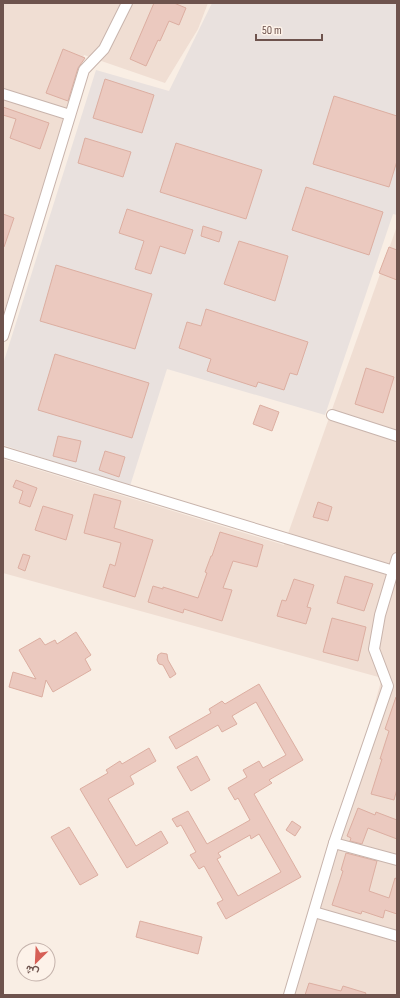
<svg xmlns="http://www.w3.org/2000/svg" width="400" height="998" font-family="'Sofia Sans Condensed',Vazirmatn,sans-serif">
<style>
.residential{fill:#f0ded3}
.industrial{fill:#e9e1de}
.building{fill:#ebc9bf;stroke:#dcaea1;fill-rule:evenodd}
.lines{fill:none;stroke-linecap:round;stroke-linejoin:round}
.street-casing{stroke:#c8b4ac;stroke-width:12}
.street{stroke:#fff;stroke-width:10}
</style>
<rect width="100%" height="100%" fill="#f9eee4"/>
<!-- residential -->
<g class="residential">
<path d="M3 3H208L198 29 165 83 84 55 3 315Z"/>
<path d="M397 226V995H291L382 678 3 573V459L284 545Z"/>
</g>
<!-- industrial -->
<path class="industrial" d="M212 3H397V215L393 214 325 415 167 369 130 486 3 445V364L96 70 169 91Z"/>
<!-- building -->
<g class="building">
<path d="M154 3H174L186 8 179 25 169 21 160 41 158 40 146 66 130 59Z"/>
<path d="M63 49 85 58 78 68 68 101 46 93Z"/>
<path d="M105 79 154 95 142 133 93 118Z"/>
<path d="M334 96 397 116V161L389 187 313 164Z"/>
<path d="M3 107 49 123 40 149 10 138 16 119 3 115Z"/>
<path d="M85 138 131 152 123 177 78 163Z"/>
<path d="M176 143 262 170 246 219 160 192Z"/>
<path d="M306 187 383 212 369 255 292 230Z"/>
<path d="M127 209 193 230 185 254 160 246 151 274 135 269 144 241 119 233Z"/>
<path d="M3 214 14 218 4 247 3 246Z"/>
<path d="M203 226 222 232 219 242 201 236Z"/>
<path d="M239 241 288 256 275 301 224 284Z"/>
<path d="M389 247 397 250V280L379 273Z"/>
<path d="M56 265 152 294 135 349 40 321Z"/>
<path d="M206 309 308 342 297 375 290 373 284 390 258 382 256 387 207 371 211 359 179 348 187 322 201 326Z"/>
<path d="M55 354 149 383 132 438 38 410Z"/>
<path d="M366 368 394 377 383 413 355 404Z"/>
<path d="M260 405 279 412 272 431 253 424Z"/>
<path d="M58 436 81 441 76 462 53 456Z"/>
<path d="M105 451 125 457 119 477 99 470Z"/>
<path d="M16 480 37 488 30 507 19 503 23 491 13 487Z"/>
<path d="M94 494 121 501 114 528 153 540 135 597 103 587 110 564 115 566 121 543 84 533Z"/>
<path d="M318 502 332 507 328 521 313 517Z"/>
<path d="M43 506 73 515 66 540 35 530Z"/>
<path d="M220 532 263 545 257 567 233 561 223 588 232 590 222 621 184 609 183 613 148 602 153 586 163 589V587L198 598 207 573 205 572 211 556H212Z"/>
<path d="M23 554 30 556 25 571 18 568Z"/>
<path d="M345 576 373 584 364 611 337 603Z"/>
<path d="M294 579 314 585 307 607 311 608 306 624 277 616 282 600 286 601Z"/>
<path d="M332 618 366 627 358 661 323 652Z"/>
<path d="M76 632 91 655 85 659 91 670 53 692 46 680 42 697 9 687 13 672 36 679 19 650 40 638 45 645 55 640 57 644Z"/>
<path d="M161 653 167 654 168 660 176 674 170 678 163 665 159 664 157 660 158 655Z"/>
<path d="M259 684 303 760 269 780 272 783 254 794 301 877 226 919 217 903 223 900 204 866 199 869 190 855 196 852 181 825 177 827 172 819 188 811 207 844 243 824 250 820 238 798 235 800 228 788 247 777 243 770 259 761 263 768 286 755 256 702 232 716 237 724 222 732 218 725 176 749 169 737 211 713 209 709 222 701 225 704ZM259 834 281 872 238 896 217 859 221 857 218 853 250 835 251 839Z"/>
<path d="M396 697 397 698V789L394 800 371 794 382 759H380L389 731 385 729Z"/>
<path d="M149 748 156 761 130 776 134 784 108 799 136 846 161 831 168 843 127 868 80 789 108 773 106 770 120 761 122 764Z"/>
<path d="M197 756 210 780 191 791 177 767Z"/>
<path d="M358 808 375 815 376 812 397 820V839L368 828 362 844 350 841 351 838 347 836Z"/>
<path d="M292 821 301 827 295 836 286 830Z"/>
<path d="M69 827 98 875 80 885 51 837Z"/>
<path d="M346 853 377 861 369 891 389 898 395 878 397 879V914L385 910 383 918 362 911 361 914 332 905 343 871 341 870Z"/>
<path d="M140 921 202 937 198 954 136 937Z"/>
<path d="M309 983 341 991 343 986 366 993 365 995H305Z"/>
</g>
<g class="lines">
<defs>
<g id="street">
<path d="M3 94 70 115"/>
<path d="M3 336 84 70 104 49 127 3"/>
<path d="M332 415 397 436"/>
<path d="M3 452 397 572"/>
<path d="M334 843 397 860"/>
<path d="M314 912 397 936"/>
<path d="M289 995 334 843 388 686 374 649 380 615 397 558"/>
</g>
</defs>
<!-- street casing -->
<use href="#street" class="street-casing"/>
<!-- street -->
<use href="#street" class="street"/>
</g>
<!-- border -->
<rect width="400" height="998" fill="none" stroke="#6e534d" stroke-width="8"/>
<!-- north arrow -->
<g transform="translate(36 962) rotate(204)"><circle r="19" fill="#fdf2e9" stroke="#c4b2ab"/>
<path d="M0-3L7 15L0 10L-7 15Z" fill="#d65f56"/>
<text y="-6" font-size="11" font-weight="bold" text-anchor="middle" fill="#6e534d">ش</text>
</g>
<!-- scale -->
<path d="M256 34v6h66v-6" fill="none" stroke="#6e534d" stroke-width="2"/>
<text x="262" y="34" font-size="12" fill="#6e534d" stroke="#fdf2e9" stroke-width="3" paint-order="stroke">50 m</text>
</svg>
